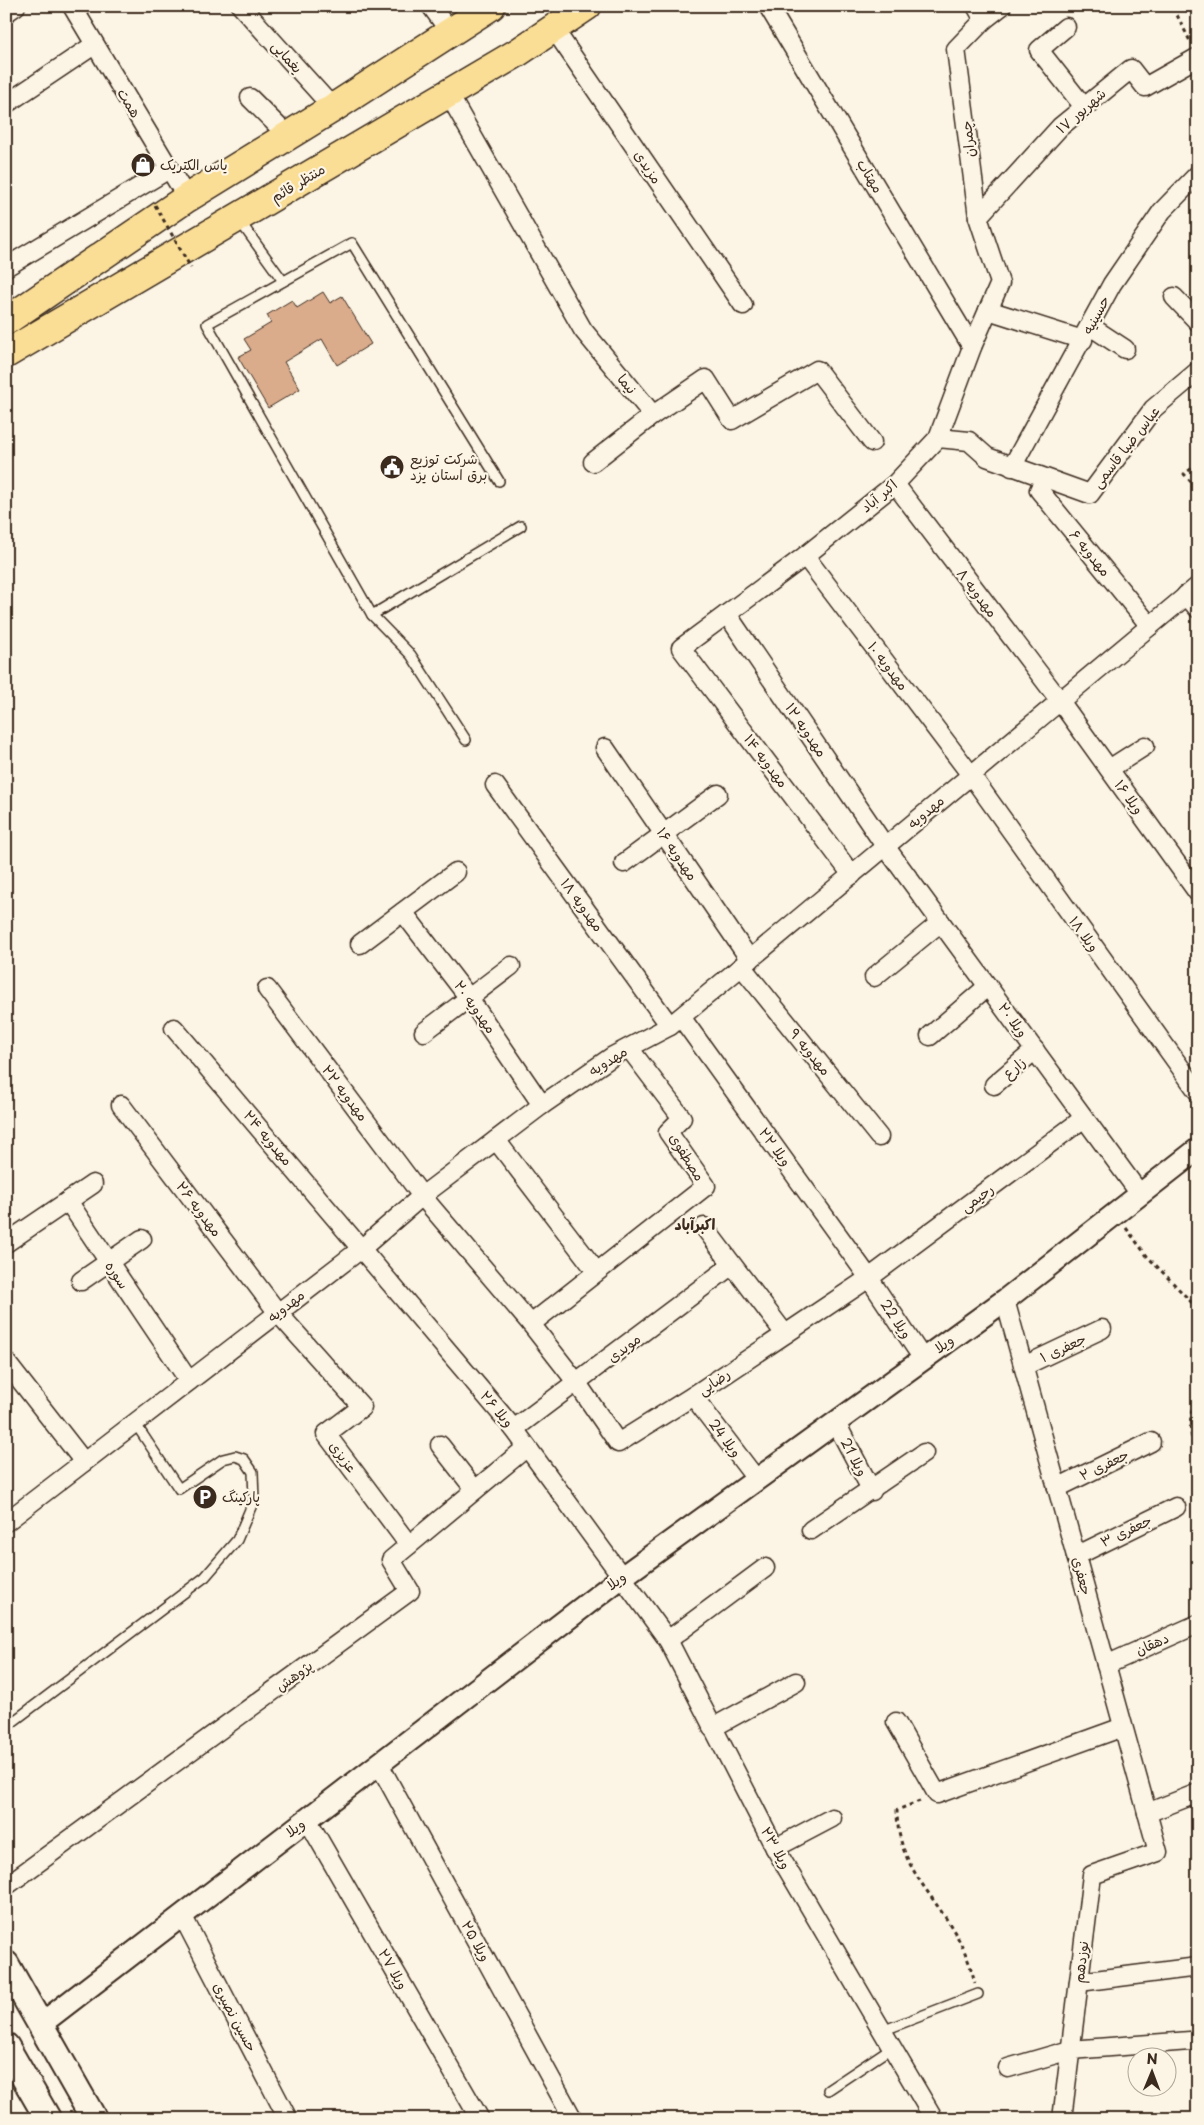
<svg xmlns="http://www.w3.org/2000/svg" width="1204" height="2125" font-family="'Playpen Sans','Playpen Sans Arabic',sans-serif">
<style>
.building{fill:#dbac8c;stroke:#3b2a1e}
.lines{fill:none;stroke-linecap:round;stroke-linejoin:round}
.service-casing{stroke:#3b2a1e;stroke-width:12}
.minor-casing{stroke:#3b2a1e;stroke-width:21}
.tertiary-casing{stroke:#3b2a1e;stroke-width:25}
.secondary-casing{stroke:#3b2a1e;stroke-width:29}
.primary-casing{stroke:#3b2a1e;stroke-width:31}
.path{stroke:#3b2a1e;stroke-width:3;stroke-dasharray:4 4;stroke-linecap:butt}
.service{stroke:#fcf5e5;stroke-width:9}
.minor{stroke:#fcf5e5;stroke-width:18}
.tertiary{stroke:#fcf5e5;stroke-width:21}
.secondary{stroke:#fcf5e5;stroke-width:25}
.primary{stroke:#fbde96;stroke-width:28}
.path-bridge{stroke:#3b2a1e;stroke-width:3;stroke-dasharray:4 4;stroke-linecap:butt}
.labels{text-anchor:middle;stroke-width:4.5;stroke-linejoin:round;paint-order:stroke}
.street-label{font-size:14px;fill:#3b2a1e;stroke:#fcf5e5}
.poi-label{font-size:14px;fill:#3b2a1e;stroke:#fcf5e5;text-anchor:start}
.neighbourhood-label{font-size:15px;font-weight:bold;fill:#3b2a1e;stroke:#fcf5e5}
</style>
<rect width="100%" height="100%" fill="#fcf5e5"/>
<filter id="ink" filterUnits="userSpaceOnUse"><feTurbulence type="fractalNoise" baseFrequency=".02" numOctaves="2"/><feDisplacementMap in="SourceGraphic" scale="10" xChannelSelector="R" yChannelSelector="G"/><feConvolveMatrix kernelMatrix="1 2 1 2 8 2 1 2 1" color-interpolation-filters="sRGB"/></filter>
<g filter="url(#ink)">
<!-- building -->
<path class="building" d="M323 292 330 303 342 296 371 344 337 365 322 339 284 362 300 389 268 408 238 357 251 350 244 339 271 323 267 315 292 300 297 308Z"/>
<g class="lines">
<defs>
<g id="service">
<path d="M239 220 283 281"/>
<path d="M372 615 521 526"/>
<path d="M466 740 411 655 372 615 207 324 352 243 499 481"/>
<path d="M6 1727 205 1577 237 1540 254 1500 253 1472 244 1459 235 1456 223 1459 179 1489 135 1423"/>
<path d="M882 2031 978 1994"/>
<path d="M828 2090 891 2048"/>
</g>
<g id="minor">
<path d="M72 6 187 198"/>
<path d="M241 6 333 108"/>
<path d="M431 6 450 32"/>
<path d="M768 6 972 347"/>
<path d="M6 13 16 6"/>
<path d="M984 20 1002 6"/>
<path d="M1066 27 1039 50 1084 107"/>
<path d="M554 29 743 305"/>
<path d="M448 93 583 330 653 415 706 379 732 420 817 370 872 442"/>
<path d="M250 98 288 136"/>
<path d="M6 104 94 45"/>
<path d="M978 217 1060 127 1131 69 1145 87 1198 57"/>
<path d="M6 267 169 169"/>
<path d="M1174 297 1198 322"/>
<path d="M988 310 1083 340"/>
<path d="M1090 326 1125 349"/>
<path d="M938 438 969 441 987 457 1090 494 1153 409 1198 371"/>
<path d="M593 462 653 415"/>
<path d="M1012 467 1112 284 1162 211 1198 174"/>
<path d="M1045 479 1039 490 1150 626"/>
<path d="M895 484 1060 701 1198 893"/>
<path d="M805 556 971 775 1198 1092"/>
<path d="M1186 595 1198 609"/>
<path d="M727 614 885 846 1140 1194"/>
<path d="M605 748 750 960"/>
<path d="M1109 769 1145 746"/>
<path d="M495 785 670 1026"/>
<path d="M624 863 718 794"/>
<path d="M852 875 681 648 805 556 895 484 938 438 972 347 1000 283 978 217 956 49 984 20 976 6"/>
<path d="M403 912 469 998 542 1105"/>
<path d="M360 944 456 872"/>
<path d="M742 967 879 1137"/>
<path d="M874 977 941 922"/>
<path d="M267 989 422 1196 531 1324 577 1383 618 1443 693 1396 869 1278 1084 1118"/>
<path d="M681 1017 869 1278 923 1359"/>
<path d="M174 1028 514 1429 668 1640 775 1848 934 2119"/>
<path d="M424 1032 511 966"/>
<path d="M930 1036 988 986"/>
<path d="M994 1085 1035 1050"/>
<path d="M121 1105 278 1313 362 1407 326 1434 409 1545"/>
<path d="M496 1140 596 1271"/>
<path d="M68 1201 93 1184"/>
<path d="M704 1227 785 1334"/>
<path d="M6 1243 68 1201 189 1381"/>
<path d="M81 1281 142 1239"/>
<path d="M1005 1300 1158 1852 1092 1875 1062 2119"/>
<path d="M531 1324 706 1186 668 1132 682 1118 629 1048"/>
<path d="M6 1362 84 1462"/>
<path d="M1024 1366 1102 1329"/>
<path d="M693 1396 757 1480"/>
<path d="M836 1423 872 1491"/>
<path d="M514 1429 732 1265"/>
<path d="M440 1445 475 1490"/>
<path d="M1057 1488 1151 1442"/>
<path d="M6 1522 361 1249 422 1196 542 1105 613 1056 670 1026 1198 586"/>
<path d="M811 1530 924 1453"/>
<path d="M1076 1556 1176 1507"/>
<path d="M668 1640 765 1568"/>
<path d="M1106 1665 1198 1624"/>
<path d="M896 1722 937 1794 1123 1727"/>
<path d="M712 1728 796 1682"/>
<path d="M379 1764 573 2119"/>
<path d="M1147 1813 1198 1793"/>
<path d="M307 1819 480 2119"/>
<path d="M775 1848 832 1818"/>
<path d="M6 1886 410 1591 391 1560 527 1447"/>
<path d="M182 1915 288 2119"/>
<path d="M1079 1982 1198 1967"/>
<path d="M1008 2068 1070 2050 1190 2041"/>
</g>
<path id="tertiary" d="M41 2024 622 1577 1005 1300 1198 1149"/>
<g id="secondary">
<path d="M6 1964 94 2119"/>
<path d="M6 2046 48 2119"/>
</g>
<g id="primary">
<path d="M6 321 187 198 333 108 491 6"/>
<path d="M6 354 517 53 587 6"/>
</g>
</defs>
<!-- service casing -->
<use href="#service" class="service-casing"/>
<!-- minor casing -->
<use href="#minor" class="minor-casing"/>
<!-- tertiary casing -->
<use href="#tertiary" class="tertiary-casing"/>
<!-- secondary casing -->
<use href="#secondary" class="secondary-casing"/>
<!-- primary casing -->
<use href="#primary" class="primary-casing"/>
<!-- path -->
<g class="path">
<path d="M1177 15 1191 43"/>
<path d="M1198 464 1184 474 1198 490"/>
<path d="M1126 1228 1147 1256 1198 1309"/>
<path d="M1198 1395C1187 1413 1189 1439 1198 1457"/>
<path d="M1191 1419 1198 1420"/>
<path d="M920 1801 897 1810C897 1865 930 1889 955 1933 964 1948 971 1966 975 1983"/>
</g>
<!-- service -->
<use href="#service" class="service"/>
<!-- minor -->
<use href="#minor" class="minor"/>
<!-- tertiary -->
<use href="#tertiary" class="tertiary"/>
<!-- secondary -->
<use href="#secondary" class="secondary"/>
<!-- primary -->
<use href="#primary" class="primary"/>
<!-- path-bridge -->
<path class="path-bridge" d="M155 205 191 268"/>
</g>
</g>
<!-- icons -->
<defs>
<symbol id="shop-disc" viewBox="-11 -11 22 22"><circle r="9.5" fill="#3b2a1e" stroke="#fcf5e5"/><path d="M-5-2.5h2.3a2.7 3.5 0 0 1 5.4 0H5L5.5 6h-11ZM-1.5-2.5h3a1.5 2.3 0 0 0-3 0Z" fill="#fff"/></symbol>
<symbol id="civic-disc" viewBox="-11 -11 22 22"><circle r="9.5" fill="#3b2a1e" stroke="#fcf5e5"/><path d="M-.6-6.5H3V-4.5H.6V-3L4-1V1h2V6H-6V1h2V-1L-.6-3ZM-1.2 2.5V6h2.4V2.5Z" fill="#fff"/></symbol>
<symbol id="parking-disc" viewBox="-11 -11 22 22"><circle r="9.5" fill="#3b2a1e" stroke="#fcf5e5"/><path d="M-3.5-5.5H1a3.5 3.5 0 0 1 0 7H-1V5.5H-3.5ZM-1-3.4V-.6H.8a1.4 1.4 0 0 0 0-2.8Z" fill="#fff"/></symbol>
</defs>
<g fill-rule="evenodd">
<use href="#shop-disc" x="129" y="151" width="28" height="28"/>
<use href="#civic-disc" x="378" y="453" width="28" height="28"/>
<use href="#parking-disc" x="191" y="1483" width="28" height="28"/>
</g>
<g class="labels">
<!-- street labels -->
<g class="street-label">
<text transform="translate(287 57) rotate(48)" y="5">یغمایی</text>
<text transform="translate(129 103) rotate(59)" y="5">همت</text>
<text transform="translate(1081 111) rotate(-41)" y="5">۱۷ شهریور</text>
<text transform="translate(968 139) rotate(-96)" y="5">چمران</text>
<text transform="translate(648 167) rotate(56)" y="5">مزیدی</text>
<text transform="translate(870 176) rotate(59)" y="5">مهتاب</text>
<text transform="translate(298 183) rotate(-31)" y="5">منتظر قائم</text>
<text transform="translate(1096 315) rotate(-62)" y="5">حسینیه</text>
<text transform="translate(627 384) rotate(50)" y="5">نیما</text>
<text transform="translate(1126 447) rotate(-52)" y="5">عباس ضیا قاسمی</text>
<text transform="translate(879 496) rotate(-40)" y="5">اکبر آباد</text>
<text transform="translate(1090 553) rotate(51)" y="5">مهدویه ۶</text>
<text transform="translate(977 593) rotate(53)" y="5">مهدویه ۸</text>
<text transform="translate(888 666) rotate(53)" y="5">مهدویه ۱۰</text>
<text transform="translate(806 730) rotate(56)" y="5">مهدویه ۱۲</text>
<text transform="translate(766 761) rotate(53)" y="5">مهدویه ۱۴</text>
<text transform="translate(1129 797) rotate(54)" y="5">ویلا ۱۶</text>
<text transform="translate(926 812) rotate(-40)" y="5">مهدویه</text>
<text transform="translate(677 854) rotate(56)" y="5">مهدویه ۱۶</text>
<text transform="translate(582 905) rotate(54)" y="5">مهدویه ۱۸</text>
<text transform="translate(1084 934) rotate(54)" y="5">ویلا ۱۸</text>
<text transform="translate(475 1007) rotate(55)" y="5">مهدویه ۲۰</text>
<text transform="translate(1013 1020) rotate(54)" y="5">ویلا ۲۰</text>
<text transform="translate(810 1052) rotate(51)" y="5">مهدویه ۹</text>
<text transform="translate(608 1061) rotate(-32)" y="5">مهدویه</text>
<text transform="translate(1014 1068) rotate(-41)" y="5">زارع</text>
<text transform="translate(345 1093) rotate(53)" y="5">مهدویه ۲۲</text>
<text transform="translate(268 1138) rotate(50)" y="5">مهدویه ۲۴</text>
<text transform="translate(775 1147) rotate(54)" y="5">ویلا ۲۲</text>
<text transform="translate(687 1157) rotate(58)" y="5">مصطفوی</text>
<text transform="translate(977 1198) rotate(-37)" y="5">رحیمی</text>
<text transform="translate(199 1209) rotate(53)" y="5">مهدویه ۲۶</text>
<text transform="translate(117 1275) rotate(56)" y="5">سوره</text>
<text transform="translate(286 1306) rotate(-38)" y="5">مهدویه</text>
<text transform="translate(896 1319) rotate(56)" y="5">ویلا 22</text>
<text transform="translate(944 1344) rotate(-36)" y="5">ویلا</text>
<text transform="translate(624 1348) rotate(-37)" y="5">مویدی</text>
<text transform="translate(1063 1348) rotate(-25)" y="5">جعفری ۱</text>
<text transform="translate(714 1382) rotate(-34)" y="5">رضایی</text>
<text transform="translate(497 1409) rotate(50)" y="5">ویلا ۲۶</text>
<text transform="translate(725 1438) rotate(53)" y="5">ویلا 24</text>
<text transform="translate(343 1457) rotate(53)" y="5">عزیزی</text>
<text transform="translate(854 1457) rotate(62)" y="5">ویلا 21</text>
<text transform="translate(1104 1465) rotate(-26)" y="5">جعفری ۲</text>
<text transform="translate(1126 1531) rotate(-26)" y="5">جعفری ۳</text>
<text transform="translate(1082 1576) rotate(75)" y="5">جعفری</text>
<text transform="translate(616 1581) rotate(-37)" y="5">ویلا</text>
<text transform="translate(1152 1644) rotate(-24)" y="5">دهقان</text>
<text transform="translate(294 1676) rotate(-36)" y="5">پژوهش</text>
<text transform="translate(295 1828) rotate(-37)" y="5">ویلا</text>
<text transform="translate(776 1848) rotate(61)" y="5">ویلا ۲۳</text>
<text transform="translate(476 1941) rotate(61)" y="5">ویلا ۲۵</text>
<text transform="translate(1081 1962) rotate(-83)" y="5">نوزدهم</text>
<text transform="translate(393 1969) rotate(60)" y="5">ویلا ۲۷</text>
<text transform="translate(235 2017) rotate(62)" y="5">حسین نصیری</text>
</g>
<!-- poi labels -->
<g class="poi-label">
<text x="160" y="170">یاس الکتریک</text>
<text x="410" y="464">شرکت توزیع<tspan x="410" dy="16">برق استان یزد</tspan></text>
<text x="222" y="1502">پارکینگ</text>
</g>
<!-- neighbourhood labels -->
<g class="neighbourhood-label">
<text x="695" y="1230">اکبرآباد</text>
</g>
</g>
<!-- margin -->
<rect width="1204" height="2125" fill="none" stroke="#fcf5e5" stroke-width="25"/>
<rect x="12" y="12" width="1179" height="2100" fill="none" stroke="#3b2a1e" stroke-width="2" filter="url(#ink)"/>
<!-- north arrow -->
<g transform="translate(1152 2072) rotate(1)"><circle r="24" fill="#fcf5e5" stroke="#afa495"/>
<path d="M0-4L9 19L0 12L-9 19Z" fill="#3b2a1e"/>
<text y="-8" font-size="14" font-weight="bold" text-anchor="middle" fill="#3b2a1e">N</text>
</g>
</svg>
